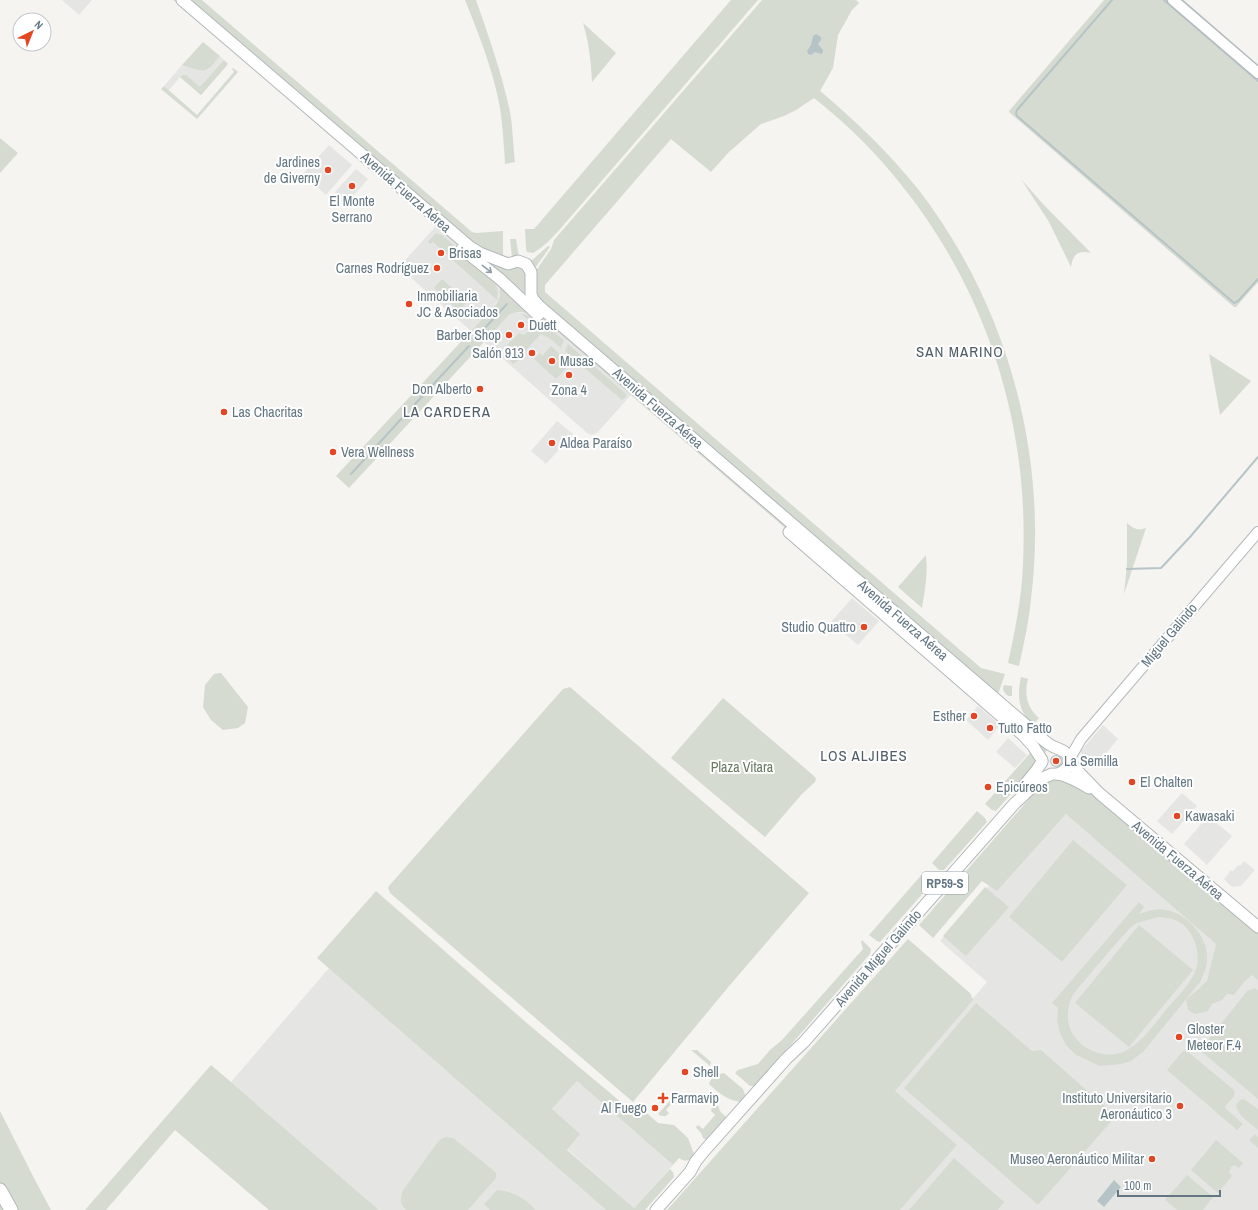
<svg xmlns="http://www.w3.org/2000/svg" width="1258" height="1210" font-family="'Archivo Narrow',sans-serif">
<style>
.built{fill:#e5e6e4}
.green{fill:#d6dbd1;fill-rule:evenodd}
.water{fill:#b7c4c7}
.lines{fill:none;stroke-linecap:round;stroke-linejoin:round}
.stream{stroke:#b7c4c7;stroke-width:2}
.secondary-casing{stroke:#b4b9bd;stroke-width:12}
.primary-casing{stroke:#b2b7ba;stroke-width:13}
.highway-casing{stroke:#b2b6b9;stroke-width:15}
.secondary{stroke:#fff;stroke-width:10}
.primary{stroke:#fff;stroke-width:11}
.highway{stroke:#fff;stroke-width:13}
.oneway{stroke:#929fa8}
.poi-dot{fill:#e24622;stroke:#fff;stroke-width:1.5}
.labels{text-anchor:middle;stroke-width:4;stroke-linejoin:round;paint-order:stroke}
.shield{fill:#fff;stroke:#929fa8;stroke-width:1}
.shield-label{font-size:13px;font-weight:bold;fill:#637682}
.poi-label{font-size:14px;fill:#637682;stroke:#fff;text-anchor:start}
.street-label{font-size:14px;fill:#637682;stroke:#fff}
.park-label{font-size:14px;fill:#687962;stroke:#fff}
.neighbourhood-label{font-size:15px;letter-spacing:1px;fill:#515e67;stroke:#fff}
</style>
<rect width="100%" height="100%" fill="#f5f4f0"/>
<!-- built -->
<g class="built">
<path d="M62 0H92L79 15Z"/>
<path d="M220 56 228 64 201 95 180 77 169 90 164 86 182 65 200 70H206L209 69Z"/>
<path d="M329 145 352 165 326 195 303 174Z"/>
<path d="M356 169 368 179 347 203 335 192Z"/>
<path d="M436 226 500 279 501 292 499 300 471 331 399 267Z"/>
<path d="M515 312 526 313 546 322 631 395 597 433 591 435 587 433 484 342 508 316Z"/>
<path d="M557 421 573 434 546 464 531 451Z"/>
<path d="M852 598 879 621 858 645 831 622Z"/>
<path d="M978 706 1000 725 988 740 966 720Z"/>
<path d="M1103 725 1118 739 1094 767 1081 756V751Z"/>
<path d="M1008 738 1027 755 1015 768 996 752Z"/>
<path d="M1182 793 1197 806 1172 834 1157 821Z"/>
<path d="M1062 803 1258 974V1210H900L956 1145 894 1091 987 982 940 941Z"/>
<path d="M1208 816 1232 836 1207 865 1184 844Z"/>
<path d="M1244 861 1255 870 1241 886 1232 887 1224 879 1231 870 1233 871 1238 865 1240 866Z"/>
<path d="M329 968 606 1210H379L231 1082Z"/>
<path d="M577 1081 673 1165 634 1208 567 1149 552 1109Z"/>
</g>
<!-- green -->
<g class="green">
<path d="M173 0H182L470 247 518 261 531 278 551 249 554 240 762 0H856L859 3 852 10 838 35 833 68 820 91C856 121 889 153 918 189 1007 304 1049 455 1031 599 1029 621 1024 643 1019 666L1008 663C1015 630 1022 597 1023 563 1030 415 981 274 883 163 862 139 839 118 814 98L796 110 784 116 761 124 729 152 711 172 671 139 545 285V292L981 668 1005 674 996 700 1047 750 1043 756 929 652 546 322C535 317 519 306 508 316L349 488 336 476 497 303 500 296V279L473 258Z"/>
<path d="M186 0H202L472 232 476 233 503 231V255L501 257 476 249Z"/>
<path d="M465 0H476C489 37 502 74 510 112 513 128 513 146 515 162L505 164C504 148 503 131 501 115 496 77 479 35 465 0Z"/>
<path d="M731 0H758L561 228C553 237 544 247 533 253L527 252 526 249 525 229H534Z"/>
<path d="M1104 0H1173L1258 73V282L1236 307H1234L1009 112V111Z"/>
<path d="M583 23 616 53 592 82C591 62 589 43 583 23Z"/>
<path d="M203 42 220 56C216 60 213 66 208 69 202 73 189 67 182 65Z"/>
<path d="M224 60 228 64 201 95 180 77 183 75H186L200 87Z"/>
<path d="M233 68 238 72 197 119 161 89 164 86 197 115 234 72 232 69Z"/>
<path d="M0 138 18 153 0 173Z"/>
<path d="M1021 179 1043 204 1091 253C1078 250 1073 254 1071 267L1049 222Z"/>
<path d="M436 233 442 235 458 249 496 284 498 293 497 300 433 242 430 244 428 242Z"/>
<path d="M510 239H516L519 257H512Z"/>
<path d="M548 246 550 247 535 268 530 262Z"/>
<path d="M442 279 467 301 459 311 434 288Z"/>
<path d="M521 314C527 314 530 317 535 320 546 325 555 333 564 340L561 348 549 338 541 334 526 350 518 361 513 364 507 357 506 346 519 333 524 335 536 326Z"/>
<path d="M568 344 582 356 575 360 565 351Z"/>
<path d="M551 346 570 364 556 379 534 359 540 353 542 356Z"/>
<path d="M1209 354 1251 381 1220 415Z"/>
<path d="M587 360 626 394V397L622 400 580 364Z"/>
<path d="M1127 523C1134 529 1138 531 1146 528L1124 594 1127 564Z"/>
<path d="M926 555C928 573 925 590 922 608L898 587Z"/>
<path d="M221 673 248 707 245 723 238 728 223 730 211 720 203 707 205 685 214 674Z"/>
<path d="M1021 677 1028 679C1024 694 1027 708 1039 718L1033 725C1018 711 1017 696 1021 677Z"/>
<path d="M1004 685 1012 686V696H1008C1005 693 1001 690 1004 685Z"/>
<path d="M570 687 809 893 730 985 633 1102 390 893 388 887 563 689Z"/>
<path d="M723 698 814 776 816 779 815 782 802 794 765 837 671 758Z"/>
<path d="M1032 751 1036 762 1034 768 996 811 992 810 985 804Z"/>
<path d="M1062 777 1094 794 1258 932V980L1252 975 1245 981 1234 995 1227 994 1222 1000 1212 1004 1208 1011 1195 1014 1188 1010 1186 1000 1207 981 1216 944 1066 814 997 891 982 881 933 938 919 925 1029 799 1025 796 1040 781Z"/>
<path d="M977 811 985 818 987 822 944 870H939L932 863Z"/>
<path d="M1073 840 1127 885 1062 962 1009 917Z"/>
<path d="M924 872 932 879V883L880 942 877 941 869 935Z"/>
<path d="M985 887 1009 907 966 956 943 936Z"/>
<path d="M376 891 528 1024 635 1114 640 1107 658 1123 674 1125 688 1138 694 1154C690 1161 686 1163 679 1158L673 1165 577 1081 552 1109 580 1134 567 1150 634 1208 670 1169 673 1172 674 1177 645 1210H606L317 958Z"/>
<path d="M1139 902 1144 907 1139 914C1148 911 1156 908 1166 910 1186 913 1206 935 1207 955 1208 965 1204 974 1200 982L1144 1051 1131 1061 1121 1064 1100 1066 1076 1055 1066 1045 1060 1033 1057 1021 1058 1008 1052 1003ZM1158 917C1165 918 1173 918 1179 922 1195 931 1202 956 1195 972 1188 987 1175 999 1165 1011 1147 1033 1126 1066 1093 1051 1083 1047 1076 1040 1071 1031 1066 1020 1067 1006 1073 995 1077 988 1085 981 1090 974 1103 959 1116 943 1130 928L1137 923Z"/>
<path d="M1139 925 1193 970 1129 1047 1075 1003Z"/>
<path d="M908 939 970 993 973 1000 895 1091 957 1145 900 1210H667Z"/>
<path d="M862 940 871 949 870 954 755 1086H750L735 1073 738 1070 758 1064 770 1050 782 1040 863 949 861 942Z"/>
<path d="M1255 988 1258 990V1099L1202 1052V1048L1247 991Z"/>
<path d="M976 1003 1032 1051 1041 1050 1116 1116 1038 1205 904 1088Z"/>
<path d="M691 1050H697L711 1062 710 1066Z"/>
<path d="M1183 1051H1187L1234 1090C1238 1097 1227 1101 1225 1108L1243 1124 1237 1130 1167 1070Z"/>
<path d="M211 1065 231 1082 379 1210H269L175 1130 106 1210H85Z"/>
<path d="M724 1073 743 1089 746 1097 742 1102C730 1102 717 1092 709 1084 712 1076 716 1075 724 1073Z"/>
<path d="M676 1094 678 1096 666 1110 669 1113 666 1116H661L658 1114Z"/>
<path d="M1244 1099 1258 1109V1130C1251 1124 1237 1115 1236 1105L1240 1100Z"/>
<path d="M718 1105 720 1111 726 1117V1119L707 1140C702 1139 703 1136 701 1133 699 1130 697 1130 696 1127L698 1125 703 1129 715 1115 711 1111 712 1107 715 1108Z"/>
<path d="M0 1111 35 1180 51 1210H0Z"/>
<path d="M1255 1134 1258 1137V1148L1249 1140Z"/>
<path d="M446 1137 453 1138 493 1170 496 1173V1178L468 1210H406C399 1204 400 1197 404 1189L437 1143 441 1139Z"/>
<path d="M1216 1140 1243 1163 1239 1168 1235 1165 1231 1167 1229 1172 1232 1176 1218 1193 1191 1170Z"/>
<path d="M954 1158 1004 1202 998 1210H909Z"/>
<path d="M1187 1175 1213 1197 1203 1210H1177L1165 1200Z"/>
<path d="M497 1190C511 1191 527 1198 535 1210H490L484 1204Z"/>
</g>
<!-- water -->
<g class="water">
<path d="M816 34 821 37V40L818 44 823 50V52L821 54 815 52 811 55 808 54 807 51 811 45 813 36Z"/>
<circle cx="1056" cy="761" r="6"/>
<path d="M1114 1180 1121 1187 1104 1207 1097 1201Z"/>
</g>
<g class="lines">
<!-- stream -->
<g class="stream">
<path d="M1112 0 1017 110 1016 113 1017 116 1234 303 1238 301 1258 279"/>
<path d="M1164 0 1258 81"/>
<path d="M1182 0 1258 66"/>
<path d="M484 329 507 304"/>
<path d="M415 404 469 346"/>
<path d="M351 474 402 418"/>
<path d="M1127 569 1161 568 1190 537 1258 457"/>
</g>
<defs>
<g id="secondary">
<path d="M1173 0 1258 73"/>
<path d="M1069 760 1081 739 1258 532"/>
</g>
<g id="primary">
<path d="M182 0 470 247 480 253 508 264 518 261 526 264 531 272V294L533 299 539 306 1041 738C1045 741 1049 745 1054 747 1062 750 1071 753 1069 764 1067 769 1063 772 1058 774"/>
<path d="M462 249 500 279 538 315"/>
<path d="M789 532 1023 735 1033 746 1042 760"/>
<path d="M1069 762 1099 793 1258 927"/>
<path d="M1055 774C1066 774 1079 782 1089 788"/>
<path d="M1022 788 1036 771 1042 762"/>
<path d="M656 1210 690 1172 696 1161 705 1150 787 1058 804 1042 1015 803C1029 792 1035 780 1052 774"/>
</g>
<path id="highway" d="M0 1190 11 1210"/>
</defs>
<!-- secondary casing -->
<use href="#secondary" class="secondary-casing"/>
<!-- primary casing -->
<use href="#primary" class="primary-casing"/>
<!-- highway casing -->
<use href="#highway" class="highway-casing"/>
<!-- secondary -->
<use href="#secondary" class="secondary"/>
<!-- primary -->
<use href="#primary" class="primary"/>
<!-- highway -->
<use href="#highway" class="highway"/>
</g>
<!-- one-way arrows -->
<defs><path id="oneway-shaft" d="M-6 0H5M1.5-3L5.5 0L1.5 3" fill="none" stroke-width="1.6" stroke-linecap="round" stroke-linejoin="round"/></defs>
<use class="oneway" href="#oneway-shaft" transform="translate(487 269) rotate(38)"/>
<!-- markers -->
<g class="poi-dot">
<circle cx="328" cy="170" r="4"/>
<circle cx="352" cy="186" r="4"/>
<circle cx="441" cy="253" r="4"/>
<circle cx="437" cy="268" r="4"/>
<circle cx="409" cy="304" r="4"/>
<circle cx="521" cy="325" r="4"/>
<circle cx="509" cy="335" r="4"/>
<circle cx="532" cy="353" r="4"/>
<circle cx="552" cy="361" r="4"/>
<circle cx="569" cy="375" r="4"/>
<circle cx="480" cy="389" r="4"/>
<circle cx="224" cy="412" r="4"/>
<circle cx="552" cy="443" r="4"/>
<circle cx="333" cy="452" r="4"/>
<circle cx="864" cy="627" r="4"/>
<circle cx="974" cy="716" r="4"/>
<circle cx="990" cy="728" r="4"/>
<circle cx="1056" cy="761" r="4"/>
<circle cx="1132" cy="782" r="4"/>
<circle cx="988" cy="787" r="4"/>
<circle cx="1177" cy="816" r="4"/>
<circle cx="1179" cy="1037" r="4"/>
<circle cx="685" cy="1072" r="4"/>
<path d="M661 1092h4v4h4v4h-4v4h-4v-4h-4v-4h4z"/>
<circle cx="1180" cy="1106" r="4"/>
<circle cx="655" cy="1108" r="4"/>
<circle cx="1152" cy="1159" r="4"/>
</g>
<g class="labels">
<!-- shield labels -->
<rect class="shield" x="922" y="872" width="46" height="22" rx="3"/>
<g class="shield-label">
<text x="945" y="888">RP59-S</text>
</g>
<!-- poi labels -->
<g class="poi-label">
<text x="320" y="167" text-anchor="end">Jardines<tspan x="320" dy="16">de Giverny</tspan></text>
<text x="352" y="206" text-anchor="middle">El Monte<tspan x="352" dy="16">Serrano</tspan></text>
<text x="449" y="258">Brisas</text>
<text x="429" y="273" text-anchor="end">Carnes Rodríguez</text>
<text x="417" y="301">Inmobiliaria<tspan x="417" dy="16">JC &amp; Asociados</tspan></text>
<text x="529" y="330">Duett</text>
<text x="501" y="340" text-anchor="end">Barber Shop</text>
<text x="524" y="358" text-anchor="end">Salón 913</text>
<text x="560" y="366">Musas</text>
<text x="472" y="394" text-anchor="end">Don Alberto</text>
<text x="569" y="395" text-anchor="middle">Zona 4</text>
<text x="232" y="417">Las Chacritas</text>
<text x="560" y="448">Aldea Paraíso</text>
<text x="341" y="457">Vera Wellness</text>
<text x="856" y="632" text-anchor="end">Studio Quattro</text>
<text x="966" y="721" text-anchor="end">Esther</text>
<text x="998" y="733">Tutto Fatto</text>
<text x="1064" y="766">La Semilla</text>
<text x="1140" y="787">El Chalten</text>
<text x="996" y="792">Epicúreos</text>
<text x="1185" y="821">Kawasaki</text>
<text x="1187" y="1034">Gloster<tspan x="1187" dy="16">Meteor F.4</tspan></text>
<text x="693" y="1077">Shell</text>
<text x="671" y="1103">Farmavip</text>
<text x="1172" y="1103" text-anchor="end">Instituto Universitario<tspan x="1172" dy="16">Aeronáutico 3</tspan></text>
<text x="647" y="1113" text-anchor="end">Al Fuego</text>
<text x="1144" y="1164" text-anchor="end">Museo Aeronáutico Militar</text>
</g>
<!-- street labels -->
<g class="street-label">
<text transform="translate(406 192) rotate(41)" y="5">Avenida Fuerza Aérea</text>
<text transform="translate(658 408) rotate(41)" y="5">Avenida Fuerza Aérea</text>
<text transform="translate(903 620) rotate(41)" y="5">Avenida Fuerza Aérea</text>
<text transform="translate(1169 635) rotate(-50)" y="5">Miguel Galindo</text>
<text transform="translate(1178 860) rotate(40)" y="5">Avenida Fuerza Aérea</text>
<text transform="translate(878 958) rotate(-49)" y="5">Avenida Miguel Galindo</text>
</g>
<!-- park labels -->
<g class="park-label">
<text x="742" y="772">Plaza Vitara</text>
</g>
<!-- neighbourhood labels -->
<g class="neighbourhood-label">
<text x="960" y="357">SAN MARINO</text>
<text x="447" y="417">LA CARDERA</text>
<text x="864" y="761">LOS ALJIBES</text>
</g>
</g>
<!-- north arrow -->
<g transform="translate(32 32) rotate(43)"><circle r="19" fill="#ffffff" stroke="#c1c8cd"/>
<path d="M0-3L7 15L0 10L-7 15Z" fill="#e24622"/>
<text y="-6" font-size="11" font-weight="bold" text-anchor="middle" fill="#637682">N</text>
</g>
<!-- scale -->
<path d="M1118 1190v6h102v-6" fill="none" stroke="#637682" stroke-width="2"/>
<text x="1124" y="1190" font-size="12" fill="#637682" stroke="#ffffff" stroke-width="3" paint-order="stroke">100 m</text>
</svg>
